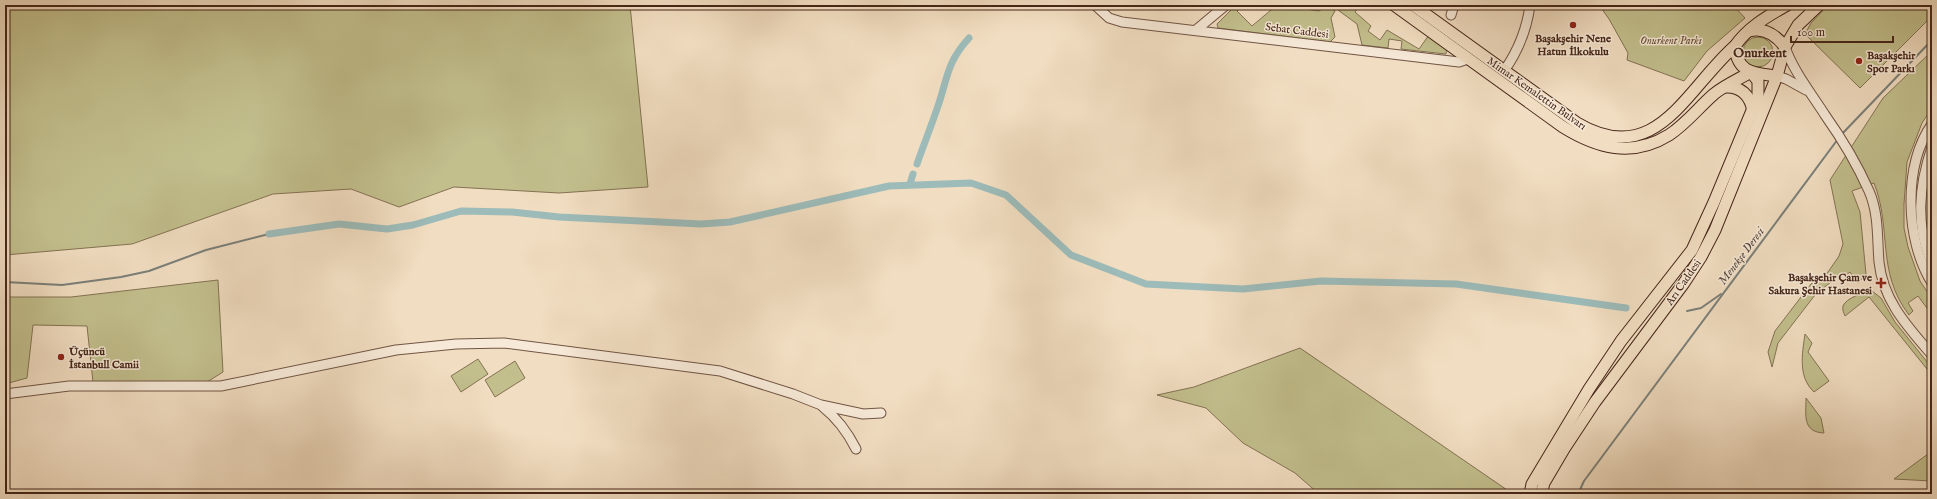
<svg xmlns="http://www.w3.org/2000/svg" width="1937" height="499" font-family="'IM FELL English',serif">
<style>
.green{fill:#c2bf8d;stroke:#847253}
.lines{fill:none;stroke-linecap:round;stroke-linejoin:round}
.stream{stroke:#7a7f79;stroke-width:2}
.canal{stroke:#9cbbb9;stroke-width:7}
.minor-casing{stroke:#715443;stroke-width:11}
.major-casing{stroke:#462619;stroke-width:13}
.minor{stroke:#f6e9d7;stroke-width:9}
.major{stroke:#f1ddc1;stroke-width:11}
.poi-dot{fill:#8f2418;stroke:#f6e9d7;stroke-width:1.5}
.labels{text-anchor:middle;stroke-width:3;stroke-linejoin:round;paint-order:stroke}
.street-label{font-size:11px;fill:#462619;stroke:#f6e9d7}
.poi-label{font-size:11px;font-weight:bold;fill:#462619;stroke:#f6e9d7;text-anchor:start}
.park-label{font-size:11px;font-style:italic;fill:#654c36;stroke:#f6e9d7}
.water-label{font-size:12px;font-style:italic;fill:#5c4b41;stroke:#f6e9d7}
.quarter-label{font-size:13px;font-weight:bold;fill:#462619;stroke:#f6e9d7}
</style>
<rect width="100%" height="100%" fill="#f1ddc1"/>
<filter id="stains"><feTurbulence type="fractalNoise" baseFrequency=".005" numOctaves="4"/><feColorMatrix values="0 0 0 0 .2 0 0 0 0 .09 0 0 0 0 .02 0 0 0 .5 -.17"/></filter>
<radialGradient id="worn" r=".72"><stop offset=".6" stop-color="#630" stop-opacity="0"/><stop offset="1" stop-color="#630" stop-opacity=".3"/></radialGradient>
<!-- green -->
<g class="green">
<path d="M5 5H630L648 187 559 193 454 187 399 207 351 189 273 194 132 244 5 255Z"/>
<path d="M1236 5H1243L1237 11 1252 26 1277 5 1319 11 1328 5 1335 11 1331 18 1335 37 1330 42 1218 28 1217 24Z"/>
<path d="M1354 5 1359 6 1355 12 1371 26 1368 31 1380 40 1387 30 1419 49 1429 35 1447 47 1446 54 1401 49 1402 41 1389 39 1388 48 1362 45 1357 24 1338 10 1341 6 1349 9Z"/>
<path d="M1599 5H1733L1745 18 1707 51 1684 81 1627 60 1628 53 1609 19Z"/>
<path d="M1828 5H1932V16L1860 88 1805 34 1811 23Z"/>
<circle cx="1758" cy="52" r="15"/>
<path d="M1932 51V108L1922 123 1907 162 1904 204V228L1908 247 1920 281 1932 299V315L1918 296 1908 303 1913 311 1909 315C1876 272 1892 228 1874 183L1852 191 1860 212 1866 274 1858 283 1850 272 1846 275 1843 272 1815 295 1778 343 1772 367 1768 352 1775 331 1811 284 1828 272 1839 256 1843 244 1830 180 1883 98Z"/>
<path d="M218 280 223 372 207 382H93L87 326 33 325 27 378 5 384V297H71Z"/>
<path d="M1872 291 1881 298 1895 322 1932 368 1931 374 1869 297 1845 316C1844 313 1842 310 1843 306 1846 298 1864 292 1872 291Z"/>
<path d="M1805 334 1812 343 1808 352 1829 381 1814 392C1798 377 1802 355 1805 334Z"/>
<path d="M1300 348 1513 494H1319L1295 473 1243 443 1206 408 1157 395 1194 387Z"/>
<path d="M478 359 488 374 461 392 451 376Z"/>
<path d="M515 361 525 378 495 397 485 380Z"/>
<path d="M1806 398 1821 418 1824 433C1802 432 1806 415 1806 398Z"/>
<path d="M1932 451V481L1894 479Z"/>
</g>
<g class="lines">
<!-- stream -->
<g class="stream">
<path d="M1841 135 1932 40"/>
<path d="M5 282 62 285 121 277 149 271 206 250 269 234"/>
<path d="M1687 311 1701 308 1721 294"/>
<path d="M1578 494 1584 481 1838 139"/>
</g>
<!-- canal -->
<g class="canal">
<path d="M917 164C924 144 932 124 939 103 948 75 948 61 969 38"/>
<path d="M910 184 913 174"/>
<path d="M269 234 339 224 387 229 413 225 461 211 512 212 559 217 701 224 730 222 889 186 971 183 1006 195 1071 255 1146 284 1243 289 1321 281 1456 284 1626 308"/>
</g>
<defs>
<g id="minor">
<path d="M1095 5 1109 18 1122 22 1459 62 1468 59"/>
<path d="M1451 15 1454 5"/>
<path d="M1196 30 1226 5"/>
<path d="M1785 47C1794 72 1811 93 1825 115 1842 139 1857 164 1869 191 1879 214 1877 238 1879 262 1883 301 1908 327 1932 355"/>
<path d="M1504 71C1518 51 1527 29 1530 5"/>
<path d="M1777 76 1786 79 1806 90"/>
<path d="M1932 124C1903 166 1905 240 1932 283"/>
<path d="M1932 147C1919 186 1915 225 1932 264"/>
<path d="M5 394 69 386H221L396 350 456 344 504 343 720 371 793 394 821 405 863 414 881 413"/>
<path d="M823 407C838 419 847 431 856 449"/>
</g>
<g id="major">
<path d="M1394 5 1563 127C1597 148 1632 158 1669 135 1686 124 1699 107 1714 94 1725 85 1739 79 1751 72"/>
<path d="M1413 5 1577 123C1656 170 1686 89 1735 46"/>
<path d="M1749 31C1764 27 1776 35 1785 47"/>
<path d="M1777 76C1755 73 1737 74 1735 46 1748 27 1768 16 1787 5"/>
<path d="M1725 87C1741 86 1750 95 1753 111"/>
<path d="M1530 494 1532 484 1589 389 1621 341 1692 250 1714 202 1758 96V81L1751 72"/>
<path d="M1541 494 1544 483 1564 449 1595 402 1684 283 1701 257 1715 230 1777 76 1785 47 1798 25 1819 5"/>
</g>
</defs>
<!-- minor casing -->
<use href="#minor" class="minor-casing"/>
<!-- major casing -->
<use href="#major" class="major-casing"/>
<!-- minor -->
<use href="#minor" class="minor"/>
<!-- major -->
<use href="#major" class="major"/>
</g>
<!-- markers -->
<g class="poi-dot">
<circle cx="1573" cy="25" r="4"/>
<circle cx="1859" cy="61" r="4"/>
<path d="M1879 277h4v4h4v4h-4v4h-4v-4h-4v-4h4z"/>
<circle cx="61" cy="357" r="4"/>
</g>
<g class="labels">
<!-- street labels -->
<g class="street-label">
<text transform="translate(1297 30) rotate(7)" y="4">Sebat Caddesi</text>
<text transform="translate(1537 93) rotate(35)" y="4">Mimar Kemalettin Bulvarı</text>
<text transform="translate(1683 282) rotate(-55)" y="4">Arı Caddesi</text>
</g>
<!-- poi labels -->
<g class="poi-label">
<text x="1573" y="42" text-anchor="middle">Başakşehir Nene<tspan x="1573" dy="13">Hatun İlkokulu</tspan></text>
<text x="1867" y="59">Başakşehir<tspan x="1867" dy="13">Spor Parkı</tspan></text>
<text x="1872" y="281" text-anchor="end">Başakşehir Çam ve<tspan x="1872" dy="13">Sakura Şehir Hastanesi</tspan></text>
<text x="69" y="355">Üçüncü<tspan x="69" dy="13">İstanbull Camii</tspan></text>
</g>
<!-- park labels -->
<g class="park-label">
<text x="1671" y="44">Onurkent Parkı</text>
</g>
<!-- water labels -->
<g class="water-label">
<text transform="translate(1741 256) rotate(-53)" y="4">Menekşe Deresi</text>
</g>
<!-- quarter labels -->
<g class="quarter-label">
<text x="1760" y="57">Onurkent</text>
</g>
</g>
<!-- margin -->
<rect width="1937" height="499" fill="none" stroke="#f1ddc1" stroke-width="20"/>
<rect x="6" y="6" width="1925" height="487" fill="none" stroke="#462619" stroke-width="2"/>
<rect x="10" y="10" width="1917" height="479" fill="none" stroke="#462619"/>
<!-- scale -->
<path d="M1791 36v6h102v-6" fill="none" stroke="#462619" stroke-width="2"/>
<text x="1797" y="36" font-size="12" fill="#462619" stroke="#f6e9d7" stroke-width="3" paint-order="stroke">100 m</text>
<rect width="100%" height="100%" filter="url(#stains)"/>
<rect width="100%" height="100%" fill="url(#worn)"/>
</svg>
